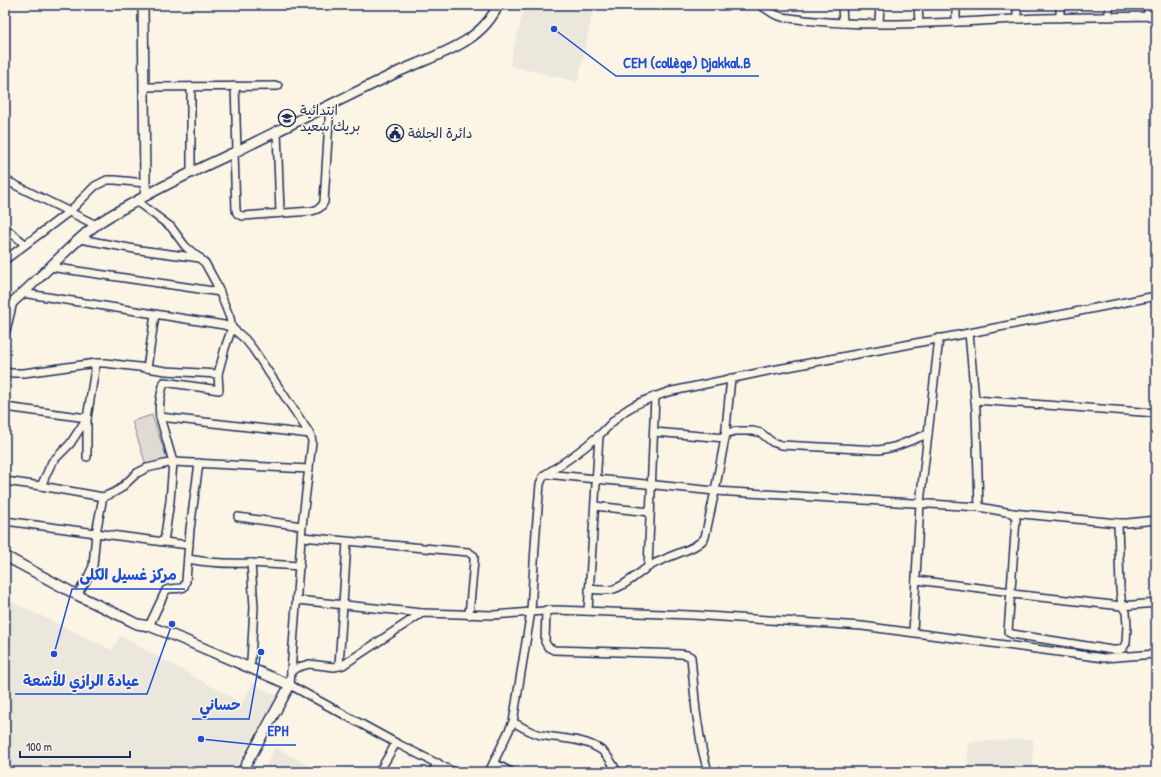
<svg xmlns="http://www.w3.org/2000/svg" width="1161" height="777" font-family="'Patrick Hand','Playpen Sans Arabic',sans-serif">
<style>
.built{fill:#ece7dc}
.green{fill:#dfdbd4;stroke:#7d8599}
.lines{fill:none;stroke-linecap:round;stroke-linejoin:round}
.minor-casing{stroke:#1b2f5e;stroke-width:10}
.tertiary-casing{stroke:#1b2f5e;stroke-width:12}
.minor{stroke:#fcf5e5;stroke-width:7}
.tertiary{stroke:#fcf5e5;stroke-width:9}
.labels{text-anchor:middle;stroke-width:3;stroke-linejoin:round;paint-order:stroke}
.poi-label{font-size:14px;fill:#1b2f5e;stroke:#fcf5e5;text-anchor:start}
.leader{fill:none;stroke:#1d4ed8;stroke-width:1.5}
.callout-dot{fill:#1d4ed8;stroke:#fcf5e5;stroke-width:1.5}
.callout-label{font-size:15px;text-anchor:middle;font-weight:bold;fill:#1d4ed8;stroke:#fcf5e5;stroke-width:3;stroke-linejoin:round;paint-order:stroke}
</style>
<rect width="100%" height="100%" fill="#fcf5e5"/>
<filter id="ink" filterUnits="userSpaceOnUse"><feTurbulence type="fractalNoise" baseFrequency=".025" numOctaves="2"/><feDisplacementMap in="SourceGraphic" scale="8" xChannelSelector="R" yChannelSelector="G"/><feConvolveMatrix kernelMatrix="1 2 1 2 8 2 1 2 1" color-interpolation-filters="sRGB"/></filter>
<g filter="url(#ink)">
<!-- built -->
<g class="built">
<path d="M525 5H594L578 82 510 66 512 54Z"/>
<path d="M6 599 112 650 120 636 242 703 253 683 277 696 233 772H5Z"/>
<path d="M1033 739V772H968V742Z"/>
<path d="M275 747 320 772H263Z"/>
</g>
<!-- green -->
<path class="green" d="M152 415 167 459 146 465 132 421Z"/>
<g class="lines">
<defs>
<g id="minor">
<path d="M760 5 774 14 782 17C859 29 938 23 1016 19 1063 17 1109 17 1156 16"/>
<path d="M842 5 843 23"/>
<path d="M918 5 919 23"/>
<path d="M956 5V22"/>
<path d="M1017 5V19"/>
<path d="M1060 5V18"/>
<path d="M1109 5V17"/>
<path d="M1148 5V16"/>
<path d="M879 23 880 5"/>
<path d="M235 86 237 151"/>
<path d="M144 87 278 86"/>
<path d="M191 87V173"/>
<path d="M277 131 280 213"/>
<path d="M234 152 236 210C237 215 239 215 243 216L312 211C319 209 321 208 324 202L330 105"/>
<path d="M5 180 96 225"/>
<path d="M136 201 171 227 185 246 205 263 216 283 230 318 232 328 225 348 218 374"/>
<path d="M5 228 25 244"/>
<path d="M80 239 140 250 200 258"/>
<path d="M5 260 70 211 95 186 107 180H115L145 183"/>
<path d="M50 267 220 292"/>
<path d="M22 293 224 325 232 328 245 339 253 349 308 431 311 436 312 442 302 526 290 685 396 743 454 772"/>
<path d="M969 333 976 411 979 507 1012 513 1118 523"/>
<path d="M5 335 13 302"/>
<path d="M5 372 11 373H24L96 363H105L147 368"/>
<path d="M975 400 1156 413"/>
<path d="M5 407 87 418 96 363"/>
<path d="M160 417 310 434"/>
<path d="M87 418V457"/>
<path d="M654 432 725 438"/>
<path d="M725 434 735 431H753L761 433 772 442 781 445 879 450 894 447 928 434 939 338"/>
<path d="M546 474 715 491 979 507"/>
<path d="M5 481 41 486 103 497 113 493 120 489 137 473 147 468 173 462 309 469"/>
<path d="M41 486 52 462 70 444 87 418"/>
<path d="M595 506 650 512"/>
<path d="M238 517 302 526"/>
<path d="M1156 520 1127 523H1118L1120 589 1122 606 1156 603"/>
<path d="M5 521 164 542 170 501 173 462 160 417C158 405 161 394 164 382L219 390 218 374 166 371 147 368 155 315"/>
<path d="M302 537 468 552 474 556V561L469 615"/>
<path d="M164 542 189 545"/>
<path d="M188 559C209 563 229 564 251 563L254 607 251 661 248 668"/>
<path d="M251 563 300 566"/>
<path d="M648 567 655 396"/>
<path d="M916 580 1012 592"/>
<path d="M589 589C597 590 606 591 614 589 627 585 637 574 648 567 653 564 659 561 665 559 676 553 699 548 705 537L715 491 725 438 731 378"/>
<path d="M1012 594 1122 606 1126 612 1127 625 1126 643 1123 648 1119 650H1112L1012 634 1008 632 1016 519 1015 516 1012 513"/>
<path d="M77 595 87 579 93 566 96 533 103 497"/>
<path d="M297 600 422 613"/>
<path d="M546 610 545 642 548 647 554 650 681 654 687 655 691 657 696 711 702 749 708 772"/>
<path d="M588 611 599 436"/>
<path d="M149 626 166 590C172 587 178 590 184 587L186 581 190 529 199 463"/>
<path d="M913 632 920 503 928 434"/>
<path d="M339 666 347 542"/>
<path d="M291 671 299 667 309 664 334 667 343 665 422 613 494 615 556 610 691 615 862 626 1104 658 1156 654"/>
<path d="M513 722C522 727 531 733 541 735 560 739 584 738 601 750 608 755 613 764 617 772"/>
<path d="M494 763 511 772"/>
<path d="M379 772 396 743"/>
<path d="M432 772 438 763"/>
<path d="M489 772 513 722 531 611 536 531 540 484 543 477 546 474C564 463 582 450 598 436 609 427 616 416 628 409 640 401 654 397 668 392L767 371 969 333 1156 296"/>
</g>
<g id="tertiary">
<path d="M143 5 145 183 146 195"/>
<path d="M5 309C20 296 35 282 49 268 64 253 79 238 96 225 108 216 122 209 135 202 167 183 201 168 235 152 290 125 345 97 400 71 435 55 481 44 498 5"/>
<path d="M5 556 77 595 123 617 137 624 149 626 182 639 290 685 242 772"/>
</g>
</defs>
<!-- minor casing -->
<use href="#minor" class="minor-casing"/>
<!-- tertiary casing -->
<use href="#tertiary" class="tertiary-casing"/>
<!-- minor -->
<use href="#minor" class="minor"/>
<!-- tertiary -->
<use href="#tertiary" class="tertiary"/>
</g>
</g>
<!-- icons -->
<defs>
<symbol id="school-ring" viewBox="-11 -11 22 22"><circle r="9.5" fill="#fcf5e5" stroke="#1b2f5e" stroke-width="1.5"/><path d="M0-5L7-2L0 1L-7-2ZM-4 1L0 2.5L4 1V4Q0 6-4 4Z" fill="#1b2f5e"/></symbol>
<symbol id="civic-ring" viewBox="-11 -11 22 22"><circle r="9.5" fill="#fcf5e5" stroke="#1b2f5e" stroke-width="1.5"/><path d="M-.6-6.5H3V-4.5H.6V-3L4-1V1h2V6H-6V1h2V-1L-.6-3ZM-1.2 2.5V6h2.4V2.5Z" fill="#1b2f5e"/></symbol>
</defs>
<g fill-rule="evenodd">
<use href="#school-ring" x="277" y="108" width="20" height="20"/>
<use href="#civic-ring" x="385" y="123" width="20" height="20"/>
</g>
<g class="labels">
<!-- poi labels -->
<g class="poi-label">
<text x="300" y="115">ابتدائية<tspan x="300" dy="16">بريك سعيد</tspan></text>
<text x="408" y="138">دائرة الجلفة</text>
</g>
</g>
<!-- callouts -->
<path class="leader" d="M554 29L616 76H759M54 654L72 589H185M172 624L147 694H15M261 652L249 719H192M201 739L259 745H296"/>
<g class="callout-dot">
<circle cx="554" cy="29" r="4"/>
<circle cx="54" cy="654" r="4"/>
<circle cx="172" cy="624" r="4"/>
<circle cx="261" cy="652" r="4"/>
<circle cx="201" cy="739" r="4"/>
</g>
<g class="callout-label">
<text x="687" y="68">CEM (collège) Djakkal.B</text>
<text x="128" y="580">مركز غسيل الكلى</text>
<text x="81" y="686">عيادة الرازي للأشعة</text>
<text x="220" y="710">حساني</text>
<text x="278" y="736">EPH</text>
</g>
<!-- margin -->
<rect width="1161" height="777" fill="none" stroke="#fcf5e5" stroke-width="20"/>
<rect x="10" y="10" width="1141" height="757" fill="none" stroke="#1b2f5e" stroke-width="1.5" filter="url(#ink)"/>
<!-- scale -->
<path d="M20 751v6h110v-6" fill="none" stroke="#1b2f5e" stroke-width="2"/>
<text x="26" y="751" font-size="12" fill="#1b2f5e" stroke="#fcf5e5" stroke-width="3" paint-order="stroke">100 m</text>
</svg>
